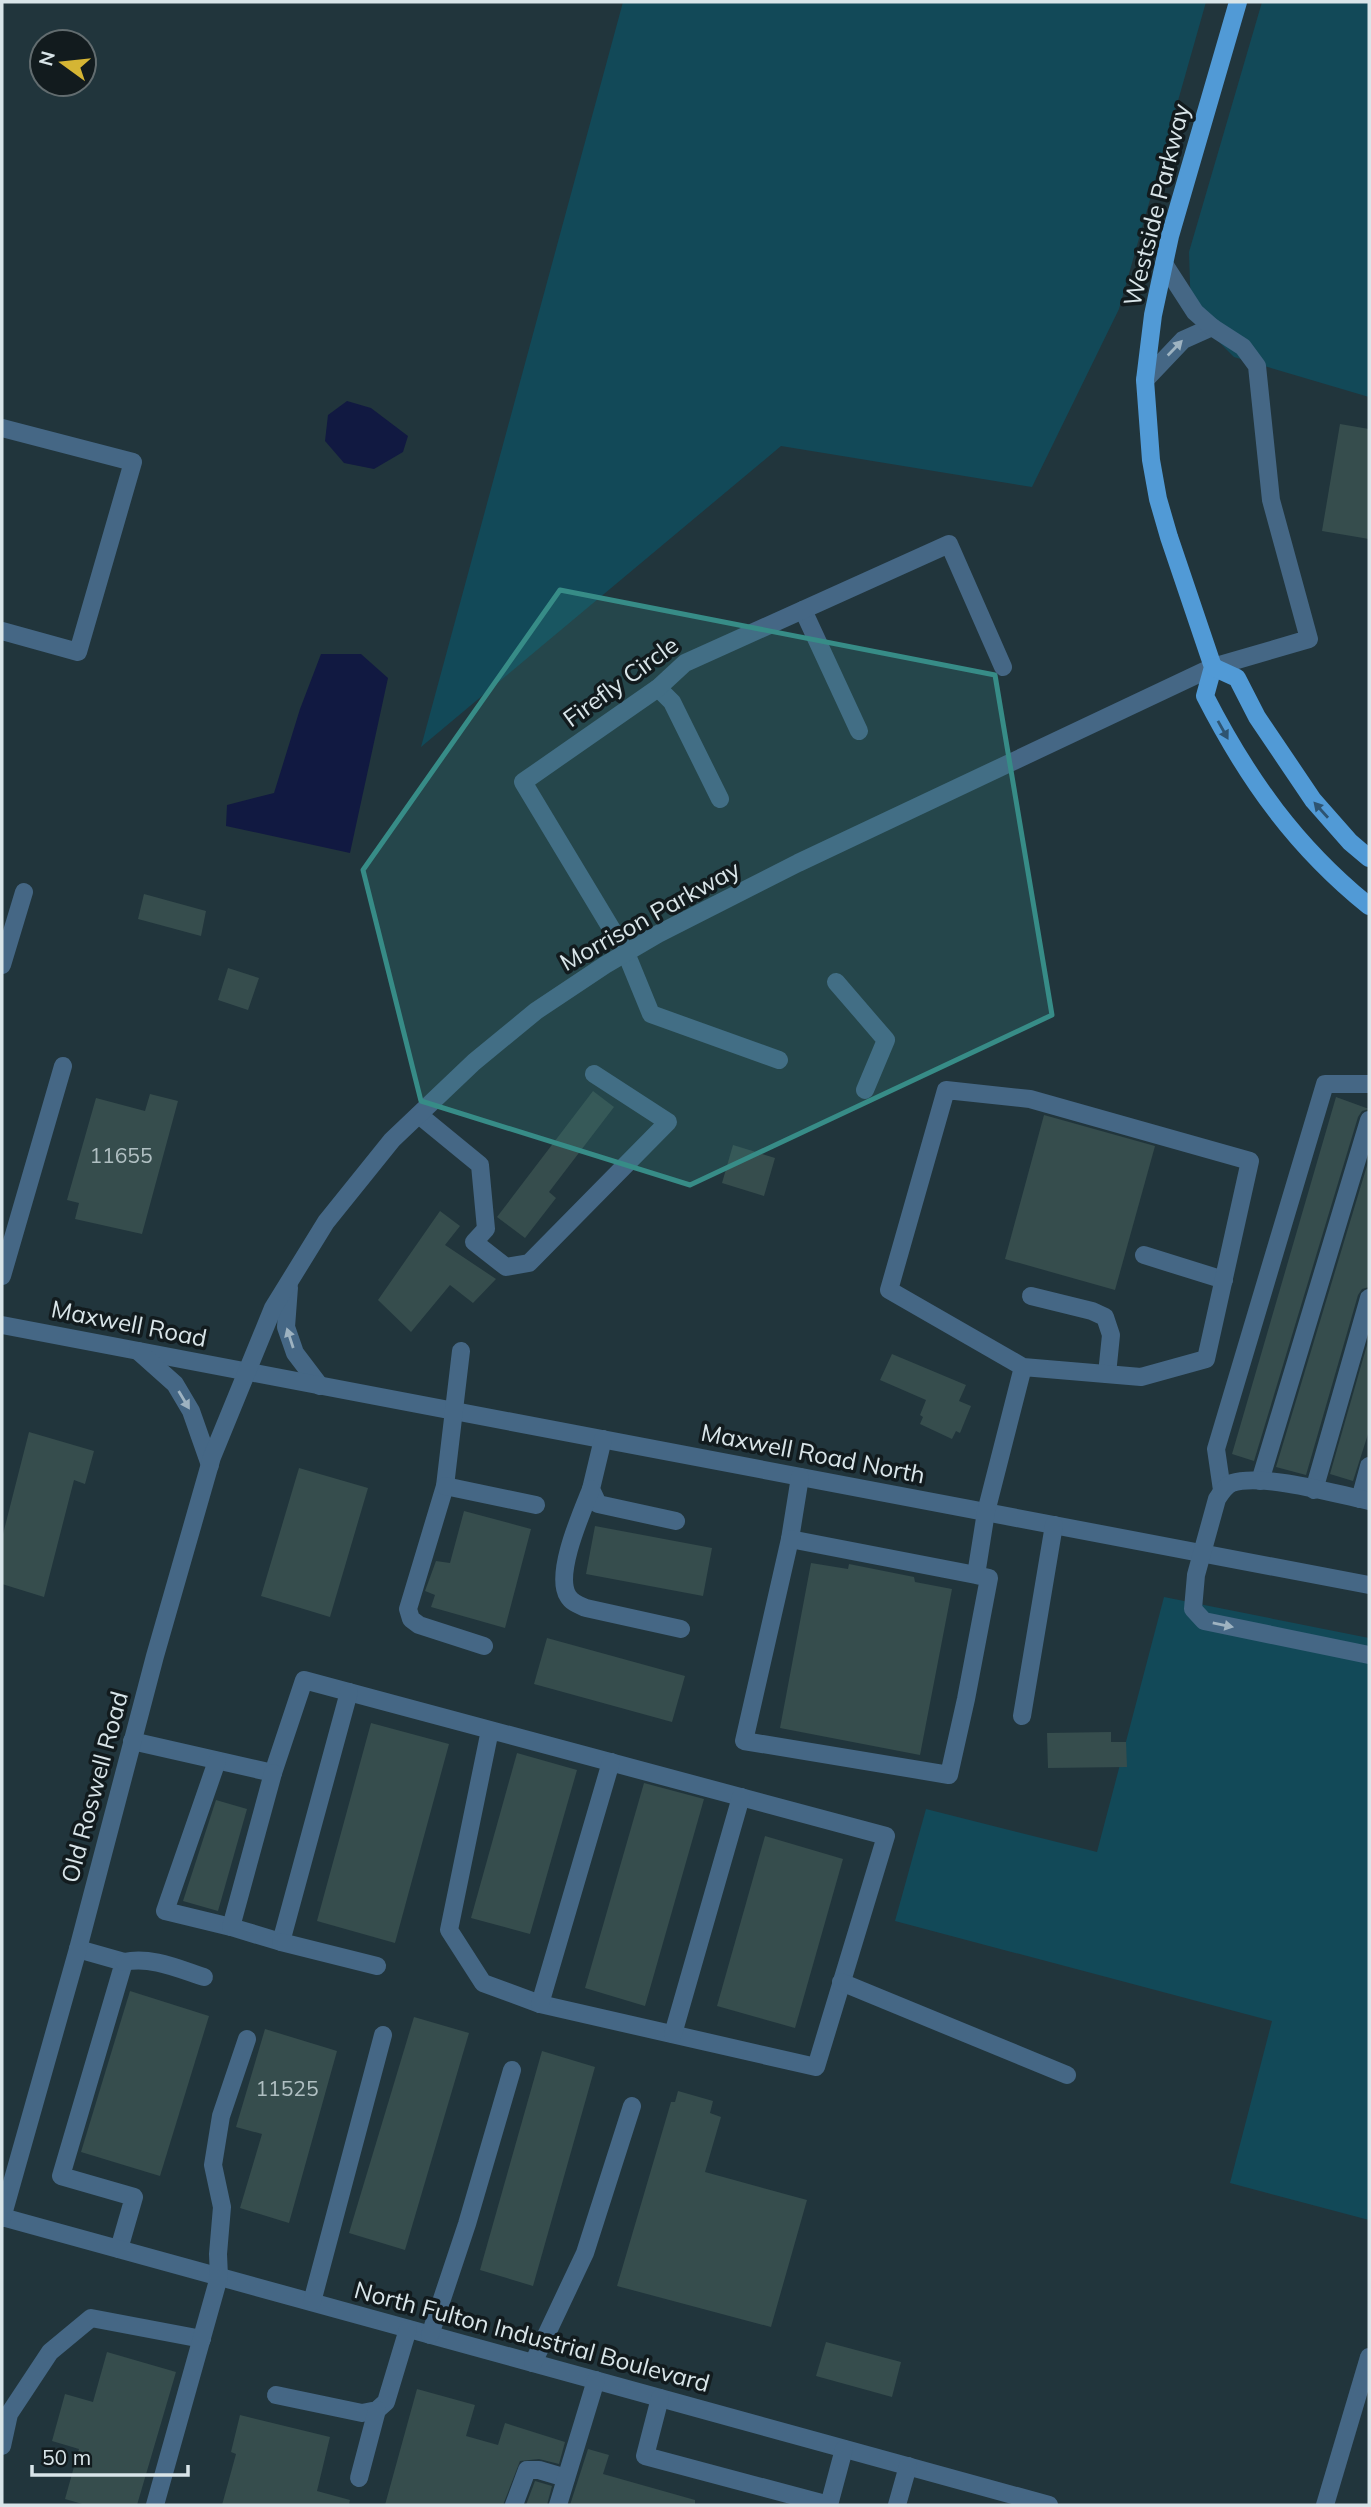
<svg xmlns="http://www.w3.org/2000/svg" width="1371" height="2507" font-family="Mulish,sans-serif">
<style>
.green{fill:#124958}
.water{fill:#111941}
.building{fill:#364d4d}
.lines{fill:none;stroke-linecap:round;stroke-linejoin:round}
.minor{stroke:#456785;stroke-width:18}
.major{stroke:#519ad6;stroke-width:18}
.oneway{fill:#9eb3c1}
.oneway2{fill:#2e5471}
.marked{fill:#378c87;fill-opacity:0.2;stroke:#378c87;stroke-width:5;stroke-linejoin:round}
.labels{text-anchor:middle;stroke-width:7;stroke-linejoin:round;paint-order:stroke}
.number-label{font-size:21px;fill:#b0bfc2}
.street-label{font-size:24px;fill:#d9e5e9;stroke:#121b1e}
</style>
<rect width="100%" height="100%" fill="#21353c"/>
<!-- green -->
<g class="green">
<path d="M623 2H1206L1119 309 1032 487 781 446 421 747Z"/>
<path d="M1262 2H1369V397L1234 357 1191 314 1189 252Z"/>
<path d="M1164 1597 1369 1638V2220L1230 2183 1272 2021 895 1921 926 1809 1097 1852Z"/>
</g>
<!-- water -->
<g class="water">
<path d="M347 401 371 408 408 436 403 452 374 469 344 463 325 441 328 415Z"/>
<path d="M321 654H361L388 678 350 853 226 826 227 805 274 793 300 709Z"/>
</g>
<!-- building -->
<g class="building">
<path d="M1340 424 1369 429V539L1322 531Z"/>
<path d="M144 894 206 911 201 936 138 919Z"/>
<path d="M228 968 259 978 248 1010 218 1000Z"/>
<path d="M593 1091 614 1107 549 1192 556 1198 525 1238 497 1217Z"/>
<path d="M150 1094 178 1101 142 1234 75 1219 79 1203 67 1200 96 1098 145 1111Z"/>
<path d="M1336 1097 1369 1109 1362 1111 1358 1117 1254 1461 1232 1454Z"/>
<path d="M1044 1115 1155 1146 1115 1290 1005 1259Z"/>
<path d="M733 1145 775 1158 764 1196 722 1183Z"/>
<path d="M1369 1159V1287L1362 1289 1358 1295 1306 1475 1276 1467Z"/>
<path d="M440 1211 460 1226 445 1245 496 1279 473 1303 450 1285 411 1332 378 1300Z"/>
<path d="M1369 1338V1431L1353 1481 1330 1474Z"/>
<path d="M892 1354 966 1385 959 1401 971 1406 960 1433 956 1431 952 1439 920 1424 923 1417 920 1415 926 1400 880 1380Z"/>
<path d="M29 1432 94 1451 85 1484 74 1480 44 1597 2 1584V1538Z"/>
<path d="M299 1468 368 1488 330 1617 261 1596Z"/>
<path d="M464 1511 531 1529 505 1628 431 1607 435 1595 425 1591 436 1561 450 1563Z"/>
<path d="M595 1526 712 1548 703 1596 586 1574Z"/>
<path d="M811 1563 848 1569 849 1564 914 1577 915 1582 952 1589 920 1755 780 1728Z"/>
<path d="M547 1638 685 1676 672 1722 534 1684Z"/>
<path d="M371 1723 449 1744 395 1943 317 1921Z"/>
<path d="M1111 1732V1742H1126L1127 1767 1048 1768 1047 1733Z"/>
<path d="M517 1753 577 1770 530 1934 471 1918Z"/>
<path d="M644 1783 704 1799 645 2006 585 1988Z"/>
<path d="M216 1800 247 1809 218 1911 183 1901Z"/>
<path d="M765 1836 843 1859 795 2028 717 2006Z"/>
<path d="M130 1991 209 2016 160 2176 81 2152Z"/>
<path d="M414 2017 469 2033 405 2250 349 2233Z"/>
<path d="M265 2029 337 2051 289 2223 240 2208 262 2134 236 2127Z"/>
<path d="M542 2051 595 2067 533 2286 480 2270Z"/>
<path d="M678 2091 713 2101 710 2113 721 2117 705 2172 807 2200 771 2327 617 2286 671 2102H675Z"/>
<path d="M826 2342 901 2362 892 2397 816 2376Z"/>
<path d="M107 2352 176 2372 137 2505H86L65 2499 79 2449 52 2441 65 2394 93 2402Z"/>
<path d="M417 2389 475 2405 466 2436 498 2445 505 2423 565 2442 559 2464 539 2459 520 2461 503 2505H385Z"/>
<path d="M240 2415 330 2437 317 2491 350 2500 349 2505H222L236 2454 231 2452Z"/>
<path d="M588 2449 609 2455 603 2474 695 2500V2505H570Z"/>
<path d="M535 2481 552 2486 547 2505H526Z"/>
</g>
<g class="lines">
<!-- minor -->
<g class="minor">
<path d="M1145 380 1183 340 1212 327"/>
<path d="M2 428 133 462 78 652 2 631"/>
<path d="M803 610 859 731"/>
<path d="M658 688 672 702 720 799"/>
<path d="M2 965 24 892"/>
<path d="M836 982 886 1040 865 1090"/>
<path d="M779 1060 651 1014 626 953 523 782 658 688 685 663 949 544 1003 667"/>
<path d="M419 1115 480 1165 486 1229 474 1242 506 1267 529 1263 668 1122 594 1074"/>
<path d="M1144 1255 1224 1280"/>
<path d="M2 1276 63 1066"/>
<path d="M289 1287 286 1327 295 1353 320 1386"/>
<path d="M1031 1296 1092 1311 1105 1317 1111 1335 1107 1374"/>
<path d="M2 1325 1369 1585"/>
<path d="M138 1351 175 1384 191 1411 210 1465"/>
<path d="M461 1351 445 1486 408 1609 411 1619 419 1625 484 1646"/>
<path d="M603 1439 591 1489 598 1504 676 1521"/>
<path d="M1260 1481 1369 1120"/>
<path d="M445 1486 536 1505"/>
<path d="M591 1489C582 1512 554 1574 568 1596 572 1603 579 1605 586 1608L681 1629"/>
<path d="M1222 1490 1216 1449 1325 1084H1369"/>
<path d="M1314 1490 1369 1298"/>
<path d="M1360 1499 1369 1466"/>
<path d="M1369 1501C1337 1494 1262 1473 1232 1483 1225 1486 1221 1493 1217 1499L1196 1575 1193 1609 1204 1621 1369 1655"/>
<path d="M790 1539 800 1477"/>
<path d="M976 1575 790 1539 744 1741 949 1775 966 1699 989 1578 976 1575 986 1512 1023 1367 889 1290 946 1090 1030 1099 1250 1161 1206 1359 1141 1377 1023 1367"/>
<path d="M1022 1716 1054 1525"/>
<path d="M132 1741 273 1773 304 1680 886 1836 816 2067 540 2004 483 1983 449 1930 490 1730"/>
<path d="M217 1761 165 1911 231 1927"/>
<path d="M273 1773 231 1927 281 1942 349 1692"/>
<path d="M281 1942 377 1966"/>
<path d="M78 1949 124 1962 61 2176 134 2197 119 2249"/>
<path d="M124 1962C151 1956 179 1969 204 1977"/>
<path d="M841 1982 1067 2075"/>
<path d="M540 2004 611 1762"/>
<path d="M673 2034 741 1797"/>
<path d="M2 2217 1049 2505"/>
<path d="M2 2218 78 1949 155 1656 212 1457 273 1308 326 1222 392 1140 474 1062 536 1011 605 965 658 934 798 863 1213 667 1309 639 1271 500 1257 366 1243 347 1212 327 1195 312 1164 264"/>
<path d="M312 2302 383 2035"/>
<path d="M430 2335 467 2224 512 2070"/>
<path d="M533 2363 585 2253 632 2106"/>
<path d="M276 2395 362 2413 377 2410 386 2402 408 2329"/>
<path d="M660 2398 645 2456 829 2505 844 2449"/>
<path d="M2 2446 9 2414 50 2352 91 2318 202 2339"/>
<path d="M359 2478 377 2410"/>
<path d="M155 2505 219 2277 218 2254 222 2207 213 2165 221 2116 247 2039"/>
<path d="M514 2505 527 2470H539L566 2478"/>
<path d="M558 2505 596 2380"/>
<path d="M897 2505 908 2466"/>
<path d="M1325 2505 1369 2357"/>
</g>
<!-- major -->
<g class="major">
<path d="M1238 2 1170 236 1153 315 1145 380 1151 460 1158 499 1169 537 1213 667 1205 696C1248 780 1296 847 1369 906"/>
<path d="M1213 667 1237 678 1257 717 1313 800 1350 842 1369 858"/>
</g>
</g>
<!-- one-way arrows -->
<defs><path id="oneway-solid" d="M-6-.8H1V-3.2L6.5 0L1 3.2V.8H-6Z" transform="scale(1.75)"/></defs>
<g class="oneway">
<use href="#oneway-solid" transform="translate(1175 348) rotate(-46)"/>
<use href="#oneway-solid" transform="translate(290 1338) rotate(-108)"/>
<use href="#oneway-solid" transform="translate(184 1400) rotate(59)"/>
<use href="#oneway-solid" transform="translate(1223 1625) rotate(12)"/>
</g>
<g class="oneway2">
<use href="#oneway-solid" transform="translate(1223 730) rotate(61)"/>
<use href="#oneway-solid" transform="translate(1321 810) rotate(-132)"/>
</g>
<!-- marked area -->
<path class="marked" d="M560 590 995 675 1052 1015 690 1185 421 1101 363 870Z"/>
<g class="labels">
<!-- number labels -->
<g class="number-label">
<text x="121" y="1163">11655</text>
<text x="287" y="2096">11525</text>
</g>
<!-- street labels -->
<g class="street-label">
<text transform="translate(1157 205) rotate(-76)" y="8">Westside Parkway</text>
<text transform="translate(621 682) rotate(-36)" y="8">Firefly Circle</text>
<text transform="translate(650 916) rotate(-29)" y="8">Morrison Parkway</text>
<text transform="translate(129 1324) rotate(11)" y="8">Maxwell Road</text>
<text transform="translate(813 1454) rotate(11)" y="8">Maxwell Road North</text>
<text transform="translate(95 1787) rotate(-75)" y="8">Old Roswell Road</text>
<text transform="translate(532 2337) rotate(15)" y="8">North Fulton Industrial Boulevard</text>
</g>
</g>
<!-- border -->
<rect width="1371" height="2507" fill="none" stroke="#d9e5e9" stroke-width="7"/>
<!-- north arrow -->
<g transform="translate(63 63) rotate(285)"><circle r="33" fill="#121b1e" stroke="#626c6f" stroke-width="2"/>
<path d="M0-5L12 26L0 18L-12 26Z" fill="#d5b534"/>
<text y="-10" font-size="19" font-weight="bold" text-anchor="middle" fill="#d9e5e9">N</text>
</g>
<!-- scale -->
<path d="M32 2465v10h156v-10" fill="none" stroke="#d9e5e9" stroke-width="3.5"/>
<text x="42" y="2465" font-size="21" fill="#d9e5e9" stroke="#121b1e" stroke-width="5" paint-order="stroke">50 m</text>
</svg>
